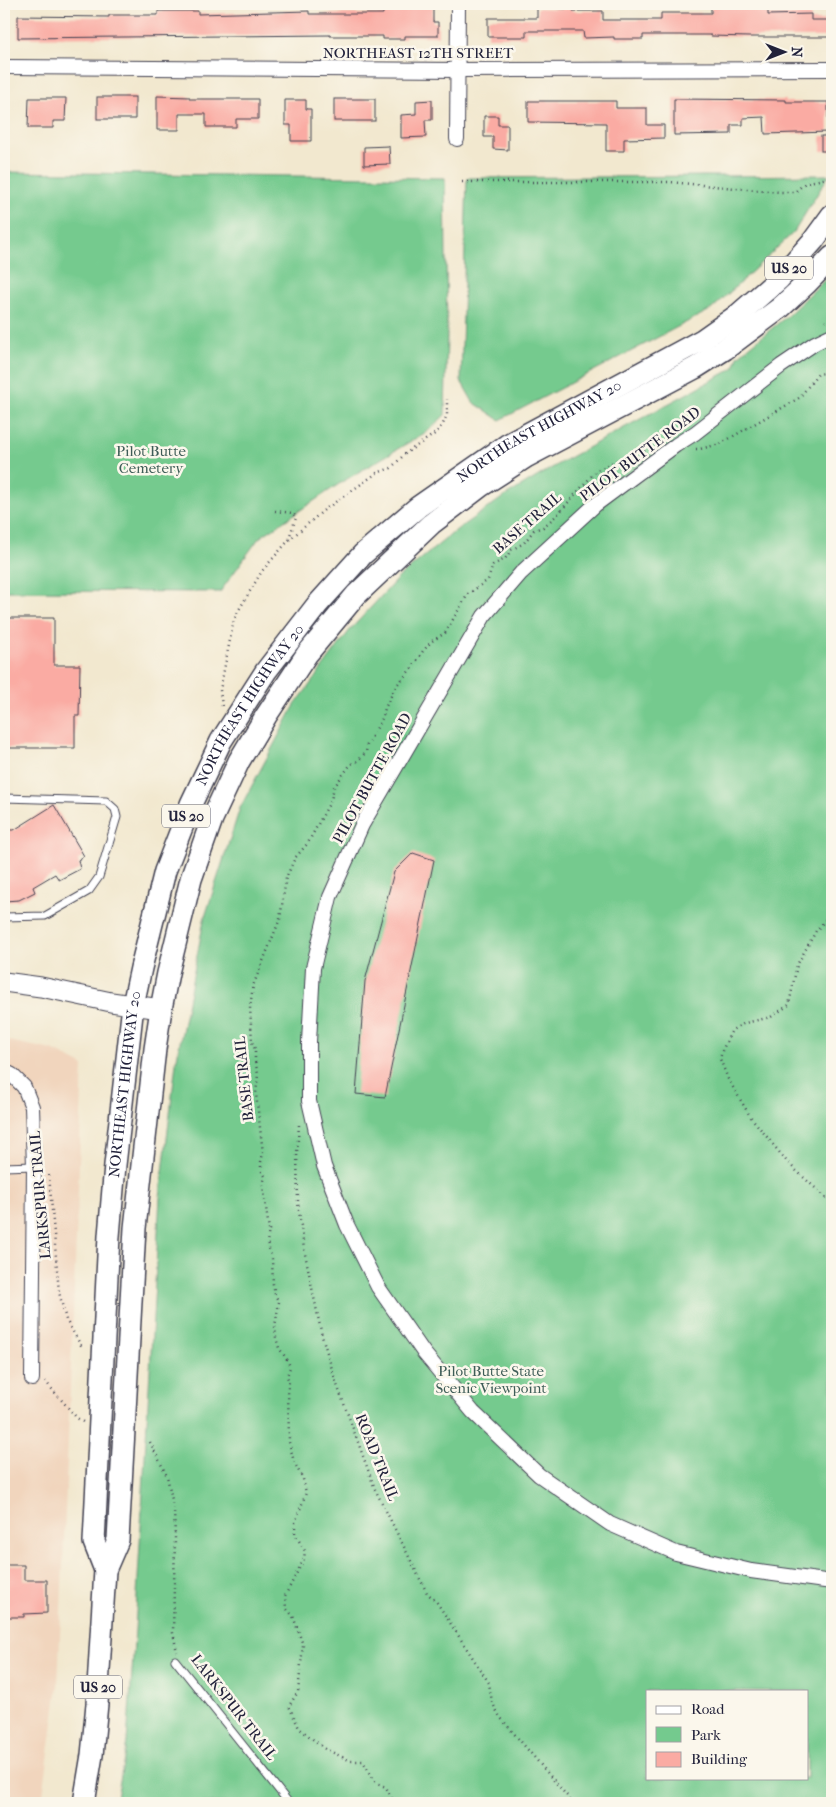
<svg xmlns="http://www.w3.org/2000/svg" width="836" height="1807" font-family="'IM FELL French Canon',serif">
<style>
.built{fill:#f1d5bd}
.green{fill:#74ca8e;stroke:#4b7664;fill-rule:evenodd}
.building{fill:#faaba3}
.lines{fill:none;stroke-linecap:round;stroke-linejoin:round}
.lane-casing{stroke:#414051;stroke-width:9}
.street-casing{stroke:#414051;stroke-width:16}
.secondary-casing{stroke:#414051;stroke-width:21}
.primary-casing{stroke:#414051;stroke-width:24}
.path{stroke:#414051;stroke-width:2.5;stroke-dasharray:1 4;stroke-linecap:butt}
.lane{stroke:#fff;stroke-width:7}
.street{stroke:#fff;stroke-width:14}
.secondary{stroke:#fff;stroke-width:19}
.primary{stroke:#fff;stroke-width:21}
.labels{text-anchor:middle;stroke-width:5;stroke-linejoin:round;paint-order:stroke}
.shield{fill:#fbf7ec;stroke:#636270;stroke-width:1}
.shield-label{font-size:14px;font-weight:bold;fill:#22223b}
.street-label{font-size:15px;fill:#22223b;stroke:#fbf7ec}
.park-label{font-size:15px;fill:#3f5d58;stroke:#fbf7ec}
</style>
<rect width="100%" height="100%" fill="#fbf7ec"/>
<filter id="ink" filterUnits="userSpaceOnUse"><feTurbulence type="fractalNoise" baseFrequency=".02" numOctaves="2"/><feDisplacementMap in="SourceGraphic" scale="10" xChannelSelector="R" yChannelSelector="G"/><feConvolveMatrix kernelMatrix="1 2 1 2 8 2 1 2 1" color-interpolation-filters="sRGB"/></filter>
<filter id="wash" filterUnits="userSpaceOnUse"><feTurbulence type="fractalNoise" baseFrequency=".0096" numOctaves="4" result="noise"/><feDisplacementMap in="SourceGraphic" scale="20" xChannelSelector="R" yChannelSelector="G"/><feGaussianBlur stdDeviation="1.12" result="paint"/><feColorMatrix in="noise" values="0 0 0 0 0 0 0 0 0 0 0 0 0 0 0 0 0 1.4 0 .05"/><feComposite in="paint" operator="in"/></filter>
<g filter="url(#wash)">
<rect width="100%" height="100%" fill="#f2e8cf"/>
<!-- built -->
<path class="built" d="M4 1040 52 1050 83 1065 58 1686 42 1803H4Z"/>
<!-- green -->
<g class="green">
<path d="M4 172 445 178 447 334 445 415 428 431 342 482 259 538 220 592 4 591Z"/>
<path d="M829 175 794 232 712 309 500 420 473 402 461 381 467 178Z"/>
<path d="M832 273V1803H116L127 1742 135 1630 160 1197 176 1063 204 920 240 808 295 705 350 630 399 577 459 528 502 498 565 460 734 368 738 356 787 316ZM647 1691H807V1778H647Z"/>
</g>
<g id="blocks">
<!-- building -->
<g class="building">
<path d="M414 4H433V22H438V36H405V39H383V36H330V35L18 38V16L109 17V15H158V11H198V14L309 11V14H383V6H414Z"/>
<path d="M711 4H768V15L811 14V20H832V37H749L711 36V35H643V39H614V37L584 38 583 31H526V37H488V18H537V8L573 9V11H603V20H661V13H711Z"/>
<path d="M157 96 190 97V99H258V119H236V127H206V114H179V130H157Z"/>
<rect x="97" y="97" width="38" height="22"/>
<path d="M29 98H66L65 121H53V128H28Z"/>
<rect x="334" y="99" width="41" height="22"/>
<path d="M674 99 786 100V102H828V132L765 134 764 117 743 118V125H731V134L674 135Z"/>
<path d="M285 100H306V109H311V141H291V125H285Z"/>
<path d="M432 100V120H425L426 137 401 138V115L416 114V101Z"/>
<path d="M528 101H616V108H647V125H664V138L624 139V151H606V123L528 122Z"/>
<path d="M484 116H498V125H508V150L493 149V137H484Z"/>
<rect x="821" y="136" width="11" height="15"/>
<path d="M389 146 390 164 364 165V147Z"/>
<path d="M4 618H54V665H80L79 716H75V748H4Z"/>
<path d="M54 805 84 856 78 860 80 869 59 880 55 874 33 887 35 892 19 900 4 901V830H14Z"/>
<path d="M413 853 434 860 385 1097 356 1094 365 981 394 872Z"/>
<path d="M4 1565H24V1580H47V1613L24 1614V1617H4Z"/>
</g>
</g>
</g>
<g filter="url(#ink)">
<use href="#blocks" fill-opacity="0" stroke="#414051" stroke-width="1"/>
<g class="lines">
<defs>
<g id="lane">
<path d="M4 798 106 801 115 809 117 817 99 877 89 891 45 916 4 917"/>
<path d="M4 1167 34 1166"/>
<path d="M175 1660 289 1803"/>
</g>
<g id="street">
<path d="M4 67 458 70 832 69"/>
<path d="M457 139 458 4"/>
<path d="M832 335 815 343 781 366 695 433 676 445 595 505 521 573 484 616 362 825 330 897 313 968 309 1042V1101L324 1166 347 1225 378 1287 424 1353 473 1412 539 1475 610 1524 676 1553 751 1571 832 1582"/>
<path d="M4 1071 12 1075 24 1087 32 1107 34 1166 32 1379"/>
</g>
<path id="secondary" d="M4 982 41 987 111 1002 161 1009"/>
<g id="primary">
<path id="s1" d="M105 1570 94 1542 109 1236 115 1165 133 1005 141 968 165 871 191 804 221 741 266 671 317 605 363 554 418 507 507 445 702 340 739 314 779 279 813 241 832 215"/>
<path d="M84 1803 92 1755 97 1704 105 1570 118 1540 135 1228 155 1049 161 1009 168 973 191 879 212 819 239 761 266 716 307 654 356 595 431 524 481 486 526 457 695 368 725 349 780 308 807 283 832 257"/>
</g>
</defs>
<!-- lane casing -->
<use href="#lane" class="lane-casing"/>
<!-- street casing -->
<use href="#street" class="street-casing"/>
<!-- secondary casing -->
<use href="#secondary" class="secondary-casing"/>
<!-- primary casing -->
<use href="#primary" class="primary-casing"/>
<!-- path -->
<g class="path">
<path d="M457 182H669L780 192H795L805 183 832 177"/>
<path d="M825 322 832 318"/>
<path d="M696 449H700L720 444 799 398 818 374 832 372"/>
<path d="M275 511 293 513 296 518 289 538"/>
<path d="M222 706 220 690 234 620 240 608 262 571 289 540 324 510 377 473 391 468 406 453 436 433 443 424 447 415V399"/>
<path d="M832 912 816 931 797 965 789 1005 771 1017 745 1023 732 1030 722 1051 720 1059 728 1079 750 1116 788 1163 825 1197 832 1200"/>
<path d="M4 1054 11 1058"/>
<path d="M299 1125 297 1152 298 1203 304 1249 322 1336 335 1379 375 1489 427 1593 436 1601 489 1683 492 1702 500 1717 573 1803"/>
<path d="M49 1175 59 1292 66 1320 82 1347"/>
<path d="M45 1381 77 1418 83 1422"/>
<path d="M150 1442 167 1476 174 1509 175 1538 173 1633 177 1652"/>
<path d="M394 1803 386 1787 376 1783 363 1761H351L325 1749 299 1728 289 1706 298 1692 303 1645 293 1616 286 1608 285 1596 304 1559 305 1551 295 1534V1523L306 1493 303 1479 294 1462 289 1442 288 1387 289 1382 287 1376 290 1367 288 1361 279 1348 276 1338 275 1326 279 1302 275 1295 273 1284 272 1259 267 1242 269 1230 263 1185 265 1176 261 1170V1162L263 1153 256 1094 258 1074 255 1061V1049L252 1042 250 1007 253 986 280 919 286 878 295 858 308 843 331 800 334 787 351 764 358 761 366 752 367 745 383 717 385 708 396 686 412 668 423 651 432 641 445 633 468 594 488 580 493 565 505 559 511 550 524 543 534 530 543 527 557 515 597 470 635 452 645 451"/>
</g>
<!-- lane -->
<use href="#lane" class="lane"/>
<!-- street -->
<use href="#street" class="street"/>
<!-- secondary -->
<use href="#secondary" class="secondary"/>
<!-- primary -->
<use href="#primary" class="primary"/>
</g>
</g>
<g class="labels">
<!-- shield labels -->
<g class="shield">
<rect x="765" y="256.5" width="48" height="23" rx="4"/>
<rect x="162" y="804.5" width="48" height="23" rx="4"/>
<rect x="74" y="1675.5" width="48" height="23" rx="4"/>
</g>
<g class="shield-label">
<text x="789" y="273">US 20</text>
<text x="186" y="821">US 20</text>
<text x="98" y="1692">US 20</text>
</g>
<!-- street labels -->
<g class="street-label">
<text x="418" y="58">NORTHEAST 12TH STREET</text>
<text dy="5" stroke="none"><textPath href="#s1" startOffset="1299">NORTHEAST HIGHWAY 20</textPath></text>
<text transform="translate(640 454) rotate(-37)" y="5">PILOT BUTTE ROAD</text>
<text transform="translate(527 523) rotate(-41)" y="5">BASE TRAIL</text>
<text dy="5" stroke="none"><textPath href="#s1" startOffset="894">NORTHEAST HIGHWAY 20</textPath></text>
<text transform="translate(372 778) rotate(-61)" y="5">PILOT BUTTE ROAD</text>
<text transform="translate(244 1079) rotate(-96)" y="5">BASE TRAIL</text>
<text dy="5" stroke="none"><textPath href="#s1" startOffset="489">NORTHEAST HIGHWAY 20</textPath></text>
<text transform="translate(40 1195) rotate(-95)" y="5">LARKSPUR TRAIL</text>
<text transform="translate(377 1457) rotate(68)" y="5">ROAD TRAIL</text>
<text transform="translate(234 1707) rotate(52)" y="5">LARKSPUR TRAIL</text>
</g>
<!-- park labels -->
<g class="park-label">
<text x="151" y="456">Pilot Butte<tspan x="151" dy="17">Cemetery</tspan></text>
<text x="491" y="1376">Pilot Butte State<tspan x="491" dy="17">Scenic Viewpoint</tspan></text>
</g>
</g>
<!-- margin -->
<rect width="836" height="1807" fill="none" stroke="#fbf7ec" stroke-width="20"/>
<!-- legend -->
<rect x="646" y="1690" width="162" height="90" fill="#fbf7ec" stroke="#a4a2a5"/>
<rect x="656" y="1706" width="25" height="8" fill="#ffffff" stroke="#a4a2a5"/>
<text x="691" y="1714" font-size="15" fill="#22223b">Road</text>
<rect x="656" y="1727" width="25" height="15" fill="#74ca8e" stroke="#a4a2a5"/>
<text x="691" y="1740" font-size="15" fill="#22223b">Park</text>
<rect x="656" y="1752" width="25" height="15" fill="#faaba3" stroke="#a4a2a5"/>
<text x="691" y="1764" font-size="15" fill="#22223b">Building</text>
<!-- north arrow -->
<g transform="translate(784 52) rotate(90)" stroke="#fbf7ec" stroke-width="4" paint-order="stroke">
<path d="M0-4L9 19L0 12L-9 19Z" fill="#22223b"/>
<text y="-8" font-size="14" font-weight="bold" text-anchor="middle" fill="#22223b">N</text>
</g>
</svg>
